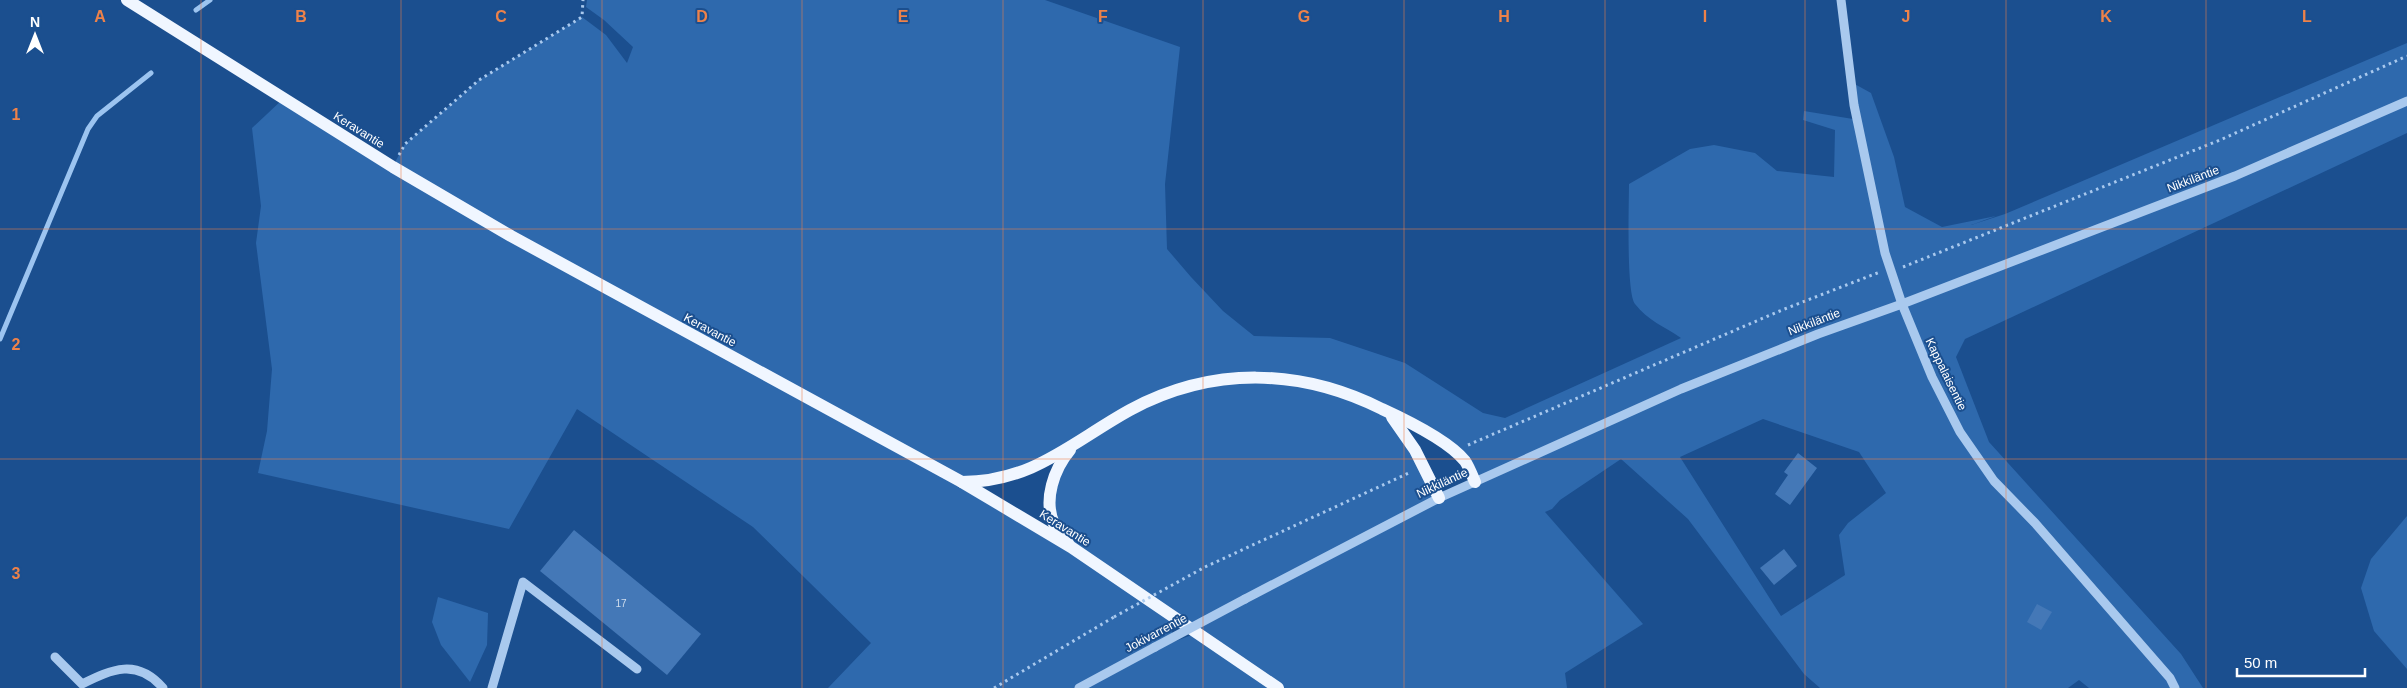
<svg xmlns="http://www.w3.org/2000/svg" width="2407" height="688" font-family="Arial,sans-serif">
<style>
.green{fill:#2e69ad;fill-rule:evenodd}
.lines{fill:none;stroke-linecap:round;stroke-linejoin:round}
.stream{stroke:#9cc4f0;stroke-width:5}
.building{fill:#4478b7}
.path{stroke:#a9c9ee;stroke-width:3;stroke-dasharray:2.5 4;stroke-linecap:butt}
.minor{stroke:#a9c9ee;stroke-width:9}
.major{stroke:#f0f6ff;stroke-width:12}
.path-bridge{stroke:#a9c9ee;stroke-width:3;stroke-dasharray:2.5 4;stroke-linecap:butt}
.minor-bridge{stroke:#a9c9ee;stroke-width:9}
.grid{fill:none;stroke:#ee8249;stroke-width:1;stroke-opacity:0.55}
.labels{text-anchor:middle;stroke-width:4;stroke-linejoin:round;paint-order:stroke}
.number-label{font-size:10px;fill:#d0dded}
.street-label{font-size:12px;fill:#fff;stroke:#1b4f8f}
.grid-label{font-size:16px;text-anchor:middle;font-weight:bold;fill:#ee8249;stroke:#1b4f8f;stroke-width:4;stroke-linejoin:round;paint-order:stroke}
</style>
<rect width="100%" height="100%" fill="#1b4f8f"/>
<!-- green -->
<g class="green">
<path d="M587 0H1045L1180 47 1165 184 1167 249 1191 277 1223 311 1254 336 1330 338 1405 363 1483 413 1505 418 1681 338C1664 326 1648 321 1635 304 1626 292 1629 203 1629 184L1690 149 1714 145 1755 153 1777 171 1834 177 1835 130 1803 120 1804 111 1853 119 1851 82 1871 93 1894 157 1905 207 1942 227 1996 216 1971 225 2005 214 2407 43V133L1965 339 1956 357 1989 442 2181 654 2203 688H2089L2079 680 2068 688H1820L1804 674 1688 519 1621 459 1560 500 1552 509 1545 512 1643 624 1565 673 1567 688H828L871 643 753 527 577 409 509 529 258 473 267 431 272 369 256 243 261 206 252 128 283 99 393 166 405 144 479 80 582 17 606 35 627 63 633 47 604 20 586 7ZM1390 411 1465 461 1475 482 1439 497ZM1763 419 1859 452 1886 493 1848 523 1839 535 1845 575 1781 616 1680 457ZM1062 460 1050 498 1054 523 1074 547 963 482 1028 469ZM1172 616 1197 633 1155 649 1172 638Z"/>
<path d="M2407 516V669L2374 631 2361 588 2371 559Z"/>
<path d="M438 597 488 613 487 645 470 682 441 645 432 622Z"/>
</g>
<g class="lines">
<!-- stream -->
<g class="stream">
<path d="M196 10 210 0"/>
<path d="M0 339 88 129 97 116 151 73"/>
</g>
</g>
<!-- building -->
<g class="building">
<path d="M1798 453 1817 468 1790 505 1775 494 1788 475 1784 472Z"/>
<path d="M574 530 701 634 667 675 540 571Z"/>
<path d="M1784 549 1797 566 1774 585 1760 568Z"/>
<path d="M2037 604 2052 612 2041 630 2027 622Z"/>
</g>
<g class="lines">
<!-- path -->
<g class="path">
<path d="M399 155 405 144 479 80 582 17 583 0"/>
<path d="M1903 267 2220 140 2407 56"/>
<path d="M1468 445 1782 310 1880 272"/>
<path d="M1205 567 1411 472"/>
<path d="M994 688 1114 617"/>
</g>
<!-- minor -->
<g class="minor">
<path d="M1841 0 1854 105 1885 253 1902 304 1932 377 1960 432 1994 481 2035 523 2170 678 2175 688"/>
<path d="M1245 599 1439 498 1681 389 1818 334 1902 304 2235 176 2407 101"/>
<path d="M55 657 82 684C112 669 137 658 163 688"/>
<path d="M492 688 523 582 637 669"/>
<path d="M1079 688 1155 647"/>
</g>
<!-- major -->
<g class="major">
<path d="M127 0 393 167 511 236 962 482 1071 547 1278 688"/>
<path d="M1392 417 1415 450 1439 498"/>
<path d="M962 482C1033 482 1072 442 1130 410 1212 366 1300 368 1382 409 1406 420 1448 440 1465 461 1469 467 1472 475 1475 482"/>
<path d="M1068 543C1064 537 1058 531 1054 524 1043 500 1054 469 1070 450"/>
</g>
<!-- path-bridge -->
<path class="path-bridge" d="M1114 617 1205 567"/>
<!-- minor-bridge -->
<path class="minor-bridge" d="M1155 647 1245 599"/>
</g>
<!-- grid -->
<path class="grid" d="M201 0V688M401 0V688M602 0V688M802 0V688M1003 0V688M1203 0V688M1404 0V688M1605 0V688M1805 0V688M2006 0V688M2206 0V688M0 229H2407M0 459H2407"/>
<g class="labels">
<!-- number labels -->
<g class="number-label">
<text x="621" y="607">17</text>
</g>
<!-- street labels -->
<g class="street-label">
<text transform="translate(359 130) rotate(32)" y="4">Keravantie</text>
<text transform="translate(2193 179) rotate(-21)" y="4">Nikkiläntie</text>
<text transform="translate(1814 322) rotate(-21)" y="4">Nikkiläntie</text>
<text transform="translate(710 330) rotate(28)" y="4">Keravantie</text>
<text transform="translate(1946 374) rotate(64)" y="4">Kappalaisentie</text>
<text transform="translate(1442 483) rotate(-25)" y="4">Nikkiläntie</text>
<text transform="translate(1065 528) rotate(32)" y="4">Keravantie</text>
<text transform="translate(1156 633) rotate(-28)" y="4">Jokivarrentie</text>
</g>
</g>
<g class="grid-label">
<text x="100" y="22">A</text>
<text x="301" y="22">B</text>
<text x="501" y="22">C</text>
<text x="702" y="22">D</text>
<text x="903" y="22">E</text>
<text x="1103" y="22">F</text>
<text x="1304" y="22">G</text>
<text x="1504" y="22">H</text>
<text x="1705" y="22">I</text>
<text x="1906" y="22">J</text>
<text x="2106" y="22">K</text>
<text x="2307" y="22">L</text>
<text x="16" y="120">1</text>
<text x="16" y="350">2</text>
<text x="16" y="579">3</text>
</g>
<!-- north arrow -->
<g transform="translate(35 35)" stroke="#1b4f8f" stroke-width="4" paint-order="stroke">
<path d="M0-4L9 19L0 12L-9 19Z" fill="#ffffff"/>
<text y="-8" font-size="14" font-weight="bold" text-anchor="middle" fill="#ffffff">N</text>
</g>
<!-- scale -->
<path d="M2237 668v8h128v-8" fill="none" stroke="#ffffff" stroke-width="2.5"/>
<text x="2244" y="668" font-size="15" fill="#ffffff" stroke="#1b4f8f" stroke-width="4" paint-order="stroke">50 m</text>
</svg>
